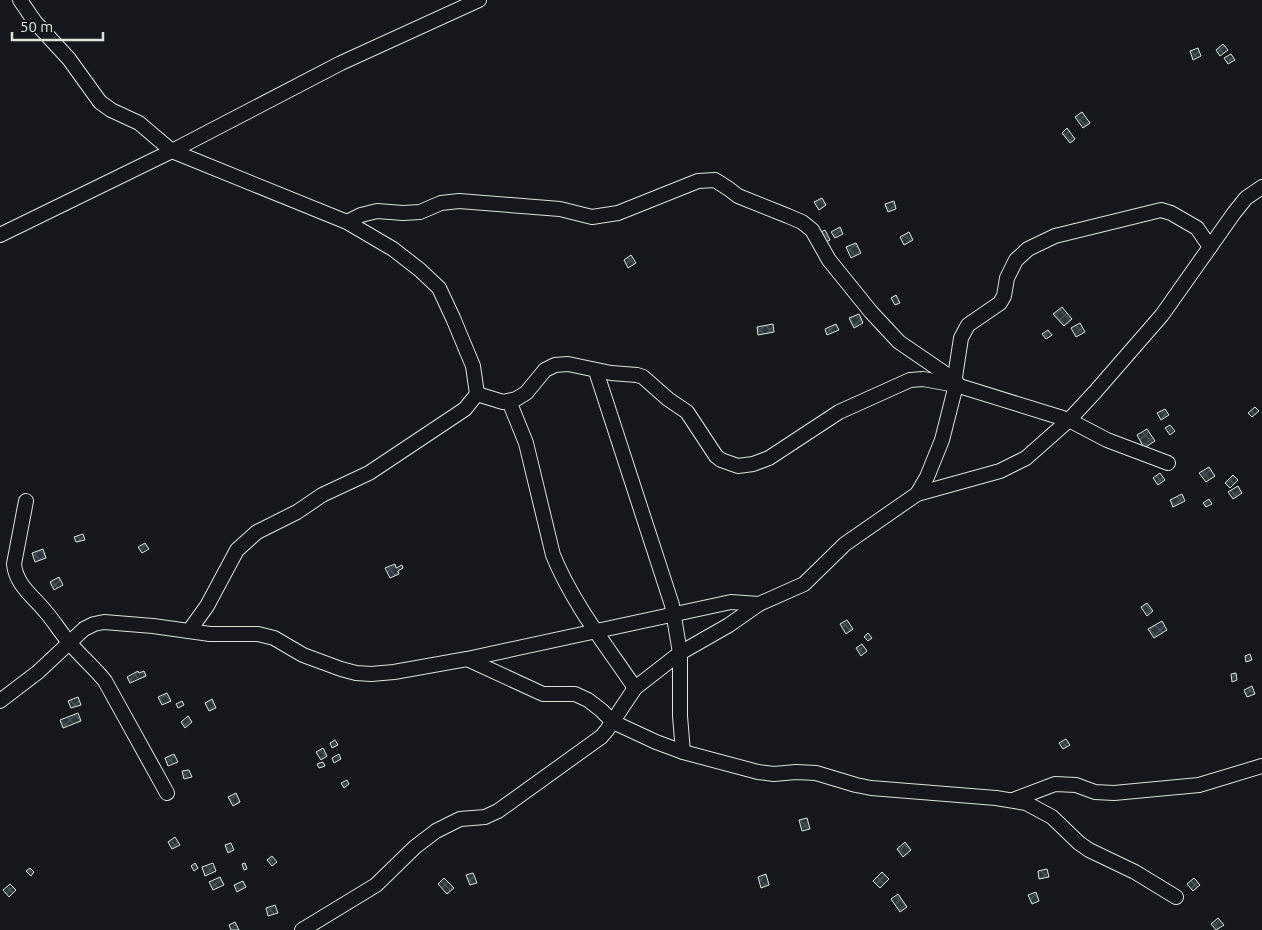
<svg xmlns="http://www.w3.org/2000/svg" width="1262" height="930" font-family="Ubuntu,sans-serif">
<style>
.building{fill:url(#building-cross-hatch);stroke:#d8e6dc}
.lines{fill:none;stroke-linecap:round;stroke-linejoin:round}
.minor-casing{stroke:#d8e6dc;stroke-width:16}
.minor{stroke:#14181c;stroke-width:14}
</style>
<defs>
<pattern id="building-cross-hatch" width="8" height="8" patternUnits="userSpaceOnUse" patternTransform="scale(1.25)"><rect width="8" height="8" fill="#2c363c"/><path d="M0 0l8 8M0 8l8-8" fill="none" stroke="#4a5358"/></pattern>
</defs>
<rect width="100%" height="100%" fill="#14181c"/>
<!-- building -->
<g class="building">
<path d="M1223 44 1228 50 1220 56 1216 50Z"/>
<path d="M1198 48 1201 56 1193 60 1190 51Z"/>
<path d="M1231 54 1235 60 1228 64 1224 58Z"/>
<path d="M1082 112 1090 123 1083 128 1075 117Z"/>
<path d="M1067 128 1075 139 1070 143 1062 133Z"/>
<path d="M822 198 826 205 819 210 814 202Z"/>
<path d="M894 201 896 209 888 212 885 204Z"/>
<path d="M840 227 843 234 835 238 831 232Z"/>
<path d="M825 230 830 240 824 243 819 233Z"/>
<path d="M909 232 913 240 904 245 900 237Z"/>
<path d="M856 243 861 253 851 258 846 247Z"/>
<path d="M631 255 636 263 628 268 624 260Z"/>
<path d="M896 295 900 303 895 305 891 298Z"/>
<path d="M1062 307 1072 319 1064 326 1053 314Z"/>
<path d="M859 314 863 323 854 328 849 318Z"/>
<path d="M1080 323 1085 332 1076 337 1071 328Z"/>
<path d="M773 324 774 332 758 335 757 327Z"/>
<path d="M836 324 839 330 827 335 825 329Z"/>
<path d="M1048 330 1052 335 1046 339 1042 334Z"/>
<path d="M1255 407 1259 411 1252 417 1248 413Z"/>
<path d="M1165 409 1169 415 1161 420 1157 413Z"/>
<path d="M1170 425 1175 431 1170 435 1165 428Z"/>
<path d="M1147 429 1155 441 1144 448 1137 435Z"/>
<path d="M1209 467 1215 476 1206 482 1199 473Z"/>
<path d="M1160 473 1165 480 1158 485 1153 478Z"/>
<path d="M1233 475 1238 480 1230 488 1225 483Z"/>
<path d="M1238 486 1242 493 1233 499 1228 492Z"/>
<path d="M1182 494 1185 501 1173 507 1170 500Z"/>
<path d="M1209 499 1212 504 1206 507 1203 503Z"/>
<path d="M83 534 85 540 76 542 74 537Z"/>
<path d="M145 543 149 549 142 553 138 547Z"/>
<path d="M43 549 46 558 35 562 32 553Z"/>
<path d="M395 564 396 568 402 565 403 568 398 571 399 574 390 578 385 568Z"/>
<path d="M59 577 63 585 54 590 50 582Z"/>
<path d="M1147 603 1153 611 1147 616 1141 607Z"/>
<path d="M847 620 853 629 846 634 840 624Z"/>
<path d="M1162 621 1167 630 1154 638 1148 629Z"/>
<path d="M868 633 872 638 868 641 864 637Z"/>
<path d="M862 644 867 651 861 656 856 648Z"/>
<path d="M1250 654 1252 660 1246 662 1245 656Z"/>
<path d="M138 671 139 673 144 671 146 676 130 683 127 677Z"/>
<path d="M1236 673 1237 680 1232 682 1231 674Z"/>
<path d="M1252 686 1255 694 1247 697 1244 690Z"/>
<path d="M167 693 171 701 162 705 158 697Z"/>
<path d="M78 697 81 705 71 708 68 701Z"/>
<path d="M212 699 216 708 209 711 205 703Z"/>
<path d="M182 701 184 705 178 708 176 704Z"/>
<path d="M78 713 81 721 63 728 60 720Z"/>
<path d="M188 716 192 722 185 728 181 722Z"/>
<path d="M1066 739 1070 745 1063 749 1059 743Z"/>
<path d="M335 740 338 745 332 748 330 743Z"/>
<path d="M323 748 327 756 321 760 316 752Z"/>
<path d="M174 754 178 762 168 766 165 758Z"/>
<path d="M339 754 341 759 334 763 332 758Z"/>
<path d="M323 762 325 766 319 768 317 764Z"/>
<path d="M189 770 192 777 184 779 182 771Z"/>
<path d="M347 780 349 784 344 788 341 783Z"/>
<path d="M236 793 240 802 233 806 228 797Z"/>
<path d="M807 818 810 829 802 831 799 820Z"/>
<path d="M175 837 180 845 172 849 168 842Z"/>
<path d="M905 842 911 850 903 857 897 849Z"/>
<path d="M231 843 234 850 228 853 225 845Z"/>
<path d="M272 856 277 862 272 866 267 860Z"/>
<path d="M195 863 198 868 194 871 191 866Z"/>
<path d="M213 863 216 871 205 876 202 867Z"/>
<path d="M245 863 247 869 244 870 242 864Z"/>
<path d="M30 868 34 872 31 876 26 871Z"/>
<path d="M1047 869 1049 877 1039 879 1038 871Z"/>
<path d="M882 872 889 879 880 888 873 881Z"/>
<path d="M473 873 477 883 470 885 466 875Z"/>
<path d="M766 874 769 885 761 888 758 877Z"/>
<path d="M220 877 224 885 213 890 209 882Z"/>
<path d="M444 878 454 888 447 894 438 884Z"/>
<path d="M1194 878 1200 885 1193 891 1187 884Z"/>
<path d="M243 881 246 887 237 892 234 885Z"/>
<path d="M10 884 16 890 9 897 3 890Z"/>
<path d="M1036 892 1039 901 1032 904 1028 895Z"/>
<path d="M898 894 907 907 900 912 891 899Z"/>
<path d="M275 905 278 913 268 916 266 908Z"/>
<path d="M1218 918 1224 925 1216 930 1211 924Z"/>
<path d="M235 922 239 930H231L229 925Z"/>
</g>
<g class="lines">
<defs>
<g id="minor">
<path d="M20 0 35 22 69 59 100 102 111 110 139 123 172 151 347 222 393 249 420 270 439 288 453 318 473 366 477 394 465 409 369 473 322 495 297 512 257 532 237 550 207 606 189 631"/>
<path d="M347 222 361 215 377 211 403 213 420 212 441 203 459 201 560 209 592 217 618 213 698 181 715 180 729 189 738 196 788 216 802 222 812 230 829 260 871 312 899 342 956 381"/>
<path d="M0 235 172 151 341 63 479 0"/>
<path d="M596 371 672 605 680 653V716L683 752"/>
<path d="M477 394 503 402 516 399 526 393 545 370 555 365 568 364 611 373 637 375 643 377 668 399 687 412 716 456 721 460 738 466 753 464 769 458 839 412 910 380 923 379 956 385 1069 420 1107 440 1168 463"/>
<path d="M509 401 526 443 553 555C573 604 606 645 635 688"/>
<path d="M917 494 927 477 942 440 956 385 955 377 961 338 968 325 1000 303 1004 296 1007 278 1016 260 1028 249 1055 236 1161 210 1171 213 1197 228 1210 247"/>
<path d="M26 501 14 564C16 585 33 596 45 611 54 621 60 632 69 642 80 656 94 667 105 681L167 793"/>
<path d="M467 659 543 694H575L588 700 601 710 613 722 656 742 683 752 758 772 774 774 796 772 816 773 856 785 871 788 996 798 1026 803 1052 817 1079 843 1089 850 1135 872 1176 897"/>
<path d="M0 701 38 672 84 629 94 624 104 622 153 626 210 634H258L274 638 303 655 341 669 356 673 371 674 394 672 467 659 731 602 759 604"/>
<path d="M1013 800 1055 784 1076 785 1095 792 1114 793 1199 785 1262 766"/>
<path d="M302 930 376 885 415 847 436 831 460 819 485 817 498 811 601 737 607 730 635 688 680 653 729 625 759 604 804 584 845 544 917 494 1000 471 1026 458 1069 420 1095 392 1162 315 1234 213 1246 198 1262 187"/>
</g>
</defs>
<!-- minor casing -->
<use href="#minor" class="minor-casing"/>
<!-- minor -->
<use href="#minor" class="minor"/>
</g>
<!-- scale -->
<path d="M12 32v8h91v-8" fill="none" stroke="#d8e6dc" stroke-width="2.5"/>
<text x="20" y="32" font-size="15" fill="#d8e6dc" stroke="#14181c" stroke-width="4" paint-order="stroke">50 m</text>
</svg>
